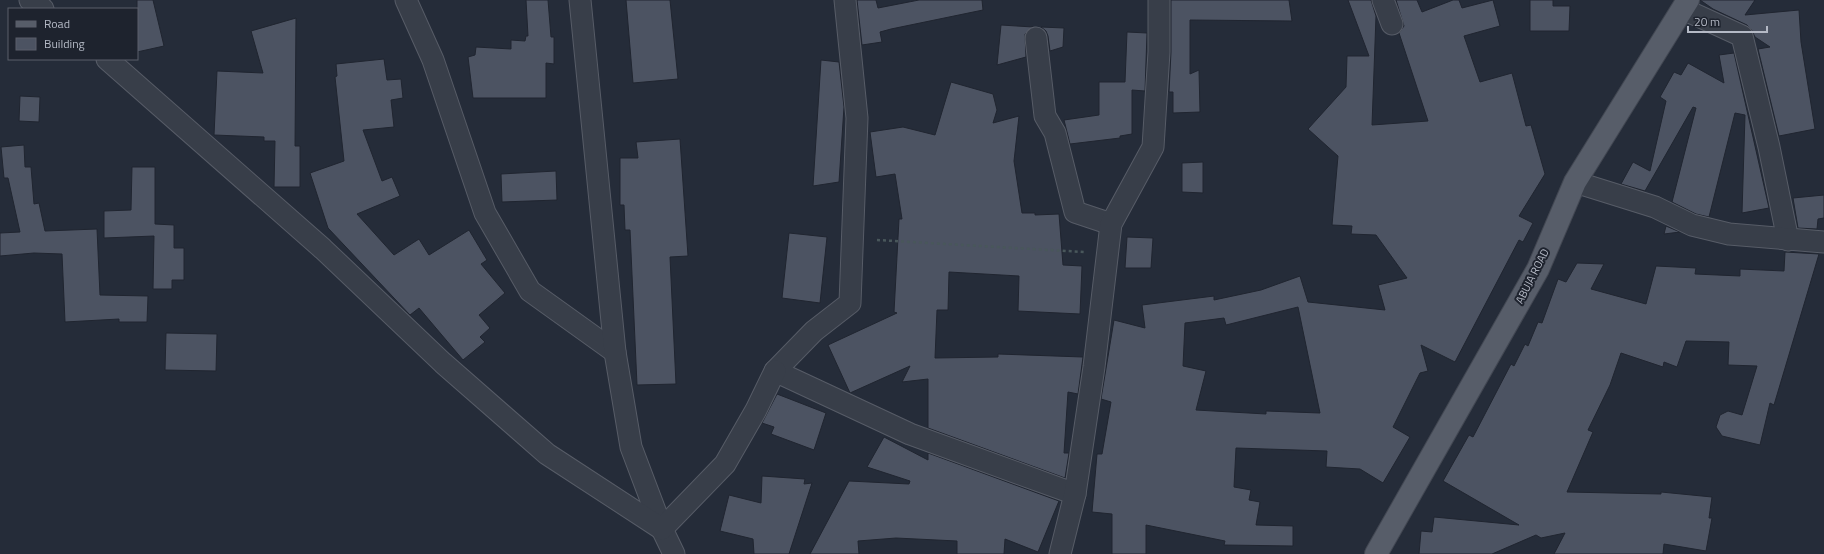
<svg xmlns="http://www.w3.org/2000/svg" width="1824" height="554" font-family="'Titillium Web',sans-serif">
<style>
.building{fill:#4c5362;stroke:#202530;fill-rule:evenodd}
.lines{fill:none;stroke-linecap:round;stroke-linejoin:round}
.minor-casing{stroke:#575c67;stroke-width:23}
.primary-casing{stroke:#424752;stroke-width:24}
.path{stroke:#49575b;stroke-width:2.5;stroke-dasharray:3 3;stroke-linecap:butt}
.minor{stroke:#383e49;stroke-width:21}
.primary{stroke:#575d69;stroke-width:22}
.labels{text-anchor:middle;stroke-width:4;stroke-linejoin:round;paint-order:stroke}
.street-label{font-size:11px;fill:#b4b9c5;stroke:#1e232e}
</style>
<rect width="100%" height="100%" fill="#252c39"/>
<!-- building -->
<g class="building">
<path d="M137 0H153L164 46 137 52Z"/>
<path d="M526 0H548L551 37H554V64L546 63V98H473L468 57 475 55 476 47 511 49V40L525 41 526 36H528Z"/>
<path d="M626 0H670L678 79 633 83Z"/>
<path d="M857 0H876L878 8 919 0H982L983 10 891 29 880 32 882 42 862 45Z"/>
<path d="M1171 0H1289L1292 21 1190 20V74L1199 70 1200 112 1173 113V92H1169L1171 52Z"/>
<path d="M1348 0H1371L1376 16 1372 125 1428 121 1399 33 1404 26 1396 0H1417L1422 12 1453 0H1459L1462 8 1493 0 1500 26 1464 36 1480 82 1512 73 1526 126 1531 125 1545 174 1519 216 1533 223 1523 242 1519 240 1455 362 1421 345 1428 371 1420 373 1393 427 1410 437 1383 483 1360 469 1326 467 1327 451 1236 448 1234 487 1251 490 1249 500 1260 502 1256 525 1293 526V546L1224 545 1225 541 1146 525V554H1112V514L1092 512 1097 454H1102L1111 402 1101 399 1114 320 1145 328 1142 305 1214 296V300L1261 290 1300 276 1308 302 1385 310 1378 285 1407 278 1376 235 1351 234 1352 226 1332 225 1338 156 1308 129 1346 87 1347 56H1369ZM1298 307 1320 413 1266 411V414L1196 410 1206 371 1183 366 1185 323 1224 318 1226 325Z"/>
<path d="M1530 0H1553V6H1570L1569 31H1530Z"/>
<path d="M1700 0H1755L1745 15 1799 10 1801 42 1815 129 1779 136 1758 49 1770 47 1755 37 1751 29 1747 25 1713 9Z"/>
<path d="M296 18 295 146H300V187H274L275 141H264V137L214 135 217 71 263 73 251 31Z"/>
<path d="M1001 25 1033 27 1025 34 1026 57 997 65Z"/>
<path d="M1041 27 1064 28 1063 47 1050 51 1048 36 1046 31Z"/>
<path d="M1127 32 1147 33 1145 91 1132 90V134L1120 136V138L1070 144 1064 120 1099 115V82H1125Z"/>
<path d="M1734 53 1769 208 1742 213 1745 115 1735 113 1709 217 1696 214 1672 202 1696 108 1693 107 1645 191 1621 184 1633 162 1650 171 1666 101 1660 97 1674 72 1681 75 1688 63 1724 83 1719 55Z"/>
<path d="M384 59 387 80 401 79 403 98 391 100 394 127 363 130 382 181 392 177 400 196 357 214 394 255 419 239 429 255 469 230 487 260 481 264 505 293 479 315 490 328 480 337 485 342 463 360 419 308 410 315 328 228 310 173 344 161 335 77 337 76 336 64Z"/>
<path d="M821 60 839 62 844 107 839 182 813 186Z"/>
<path d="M951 82 993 94 997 110 993 123 1019 116 1014 161 1022 213H1035V215L1059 214 1063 265 1082 266 1080 314 1018 311 1019 276 949 272 948 310H937L935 358 998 357V354L1083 357 1078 394 1068 392 1064 453H1069L1065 478 928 428V379L902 382 910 366 850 393 828 345 897 313 894 312 899 219H902L895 174 876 177 870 132 903 127 935 135Z"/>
<path d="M20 96 40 97 39 122 19 121Z"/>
<path d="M680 139 688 256 670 257 676 384 637 385 630 230H625L624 205H620V158H638L636 142Z"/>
<path d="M24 145 25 167H31L34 204 39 203 45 231 97 229 100 295 148 296 147 322H119V319L65 322 62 254 34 253 0 256V233L20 232 8 178H4L1 147Z"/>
<path d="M1203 162V193L1182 192V163Z"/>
<path d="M132 167H155V224L174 225V248H184V280H172V289H153L154 236 104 238V211L131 210Z"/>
<path d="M556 171 557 200 502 202 501 174Z"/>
<path d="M1824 195V218L1818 219 1817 229 1798 228 1793 198Z"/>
<path d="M1666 226 1680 232 1664 234Z"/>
<path d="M789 233 827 237 820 303 782 298Z"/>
<path d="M1127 237 1153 238 1151 268H1125Z"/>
<path d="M1785 252 1819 254 1774 405 1770 403 1760 445 1722 436 1716 427 1720 415 1728 411 1742 415 1757 366 1728 365 1729 342 1686 341 1677 367 1664 362 1663 367 1621 353 1610 385 1588 430 1593 432 1567 492 1661 494V492L1712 497 1709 518H1712L1706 551 1664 544 1663 554H1554L1565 533 1541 538 1536 535 1492 554H1419L1421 531 1432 532 1434 517 1519 525 1443 481 1469 435 1473 437 1511 364 1514 366 1525 344 1528 346 1538 322 1542 323 1558 279 1566 282 1577 263 1604 264 1591 289 1646 304 1656 266 1696 268 1695 274 1740 276V269L1784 271Z"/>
<path d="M166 333 217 334 216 371 165 370Z"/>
<path d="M777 394 826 413 814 450 771 434 774 427 762 423Z"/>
<path d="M884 437 928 460V453L1059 501 1038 552 1005 539 1004 554H957V541L896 538 858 541 859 554H810L849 481 909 484 910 481 867 467Z"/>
<path d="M762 476 805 479 804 484 812 483 789 554H754L753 539 720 531 729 495 761 503Z"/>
</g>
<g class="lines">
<defs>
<g id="minor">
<path d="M30 0 43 9"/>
<path d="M406 0 433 60 485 213 530 291 615 352"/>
<path d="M580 0 615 352 631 447 662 529 674 554"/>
<path d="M845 0 857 118 850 303 814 331 775 371 910 434 1075 494"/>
<path d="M1383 0 1392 24"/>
<path d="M1683 9 1742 36 1769 147 1788 240"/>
<path d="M1036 38 1045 116 1055 133 1075 212 1111 224"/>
<path d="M107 59 323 249 443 363 547 454 662 529 725 464 756 410 775 371"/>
<path d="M1575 182 1655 207 1692 225 1729 234 1824 242"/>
<path d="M1060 554 1075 494 1094 367 1111 224 1153 147 1159 52V0"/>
</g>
<path id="primary" d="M1376 554 1538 269 1575 182 1688 0"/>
</defs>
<!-- minor casing -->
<use href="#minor" class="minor-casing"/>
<!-- primary casing -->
<use href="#primary" class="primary-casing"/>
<!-- path -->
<path class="path" d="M877 240 1084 252"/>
<!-- minor -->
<use href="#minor" class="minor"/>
<!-- primary -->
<use href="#primary" class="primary"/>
</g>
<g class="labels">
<!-- street labels -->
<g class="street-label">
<text transform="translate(1532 276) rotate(-63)" y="4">ABUJA ROAD</text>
</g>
</g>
<!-- legend -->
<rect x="8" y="8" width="130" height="52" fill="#1e232e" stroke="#5a5f6a"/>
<rect x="16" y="21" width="20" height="6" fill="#575d69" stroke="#5a5f6a"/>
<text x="44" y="28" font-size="12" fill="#b4b9c5">Road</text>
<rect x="16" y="38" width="20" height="12" fill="#4c5362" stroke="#5a5f6a"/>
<text x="44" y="48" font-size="12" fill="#b4b9c5">Building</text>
<!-- scale -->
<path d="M1688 26v6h79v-6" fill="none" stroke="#b4b9c5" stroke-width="2"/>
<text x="1694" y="26" font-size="12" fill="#b4b9c5" stroke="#1e232e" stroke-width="3" paint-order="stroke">20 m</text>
</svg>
